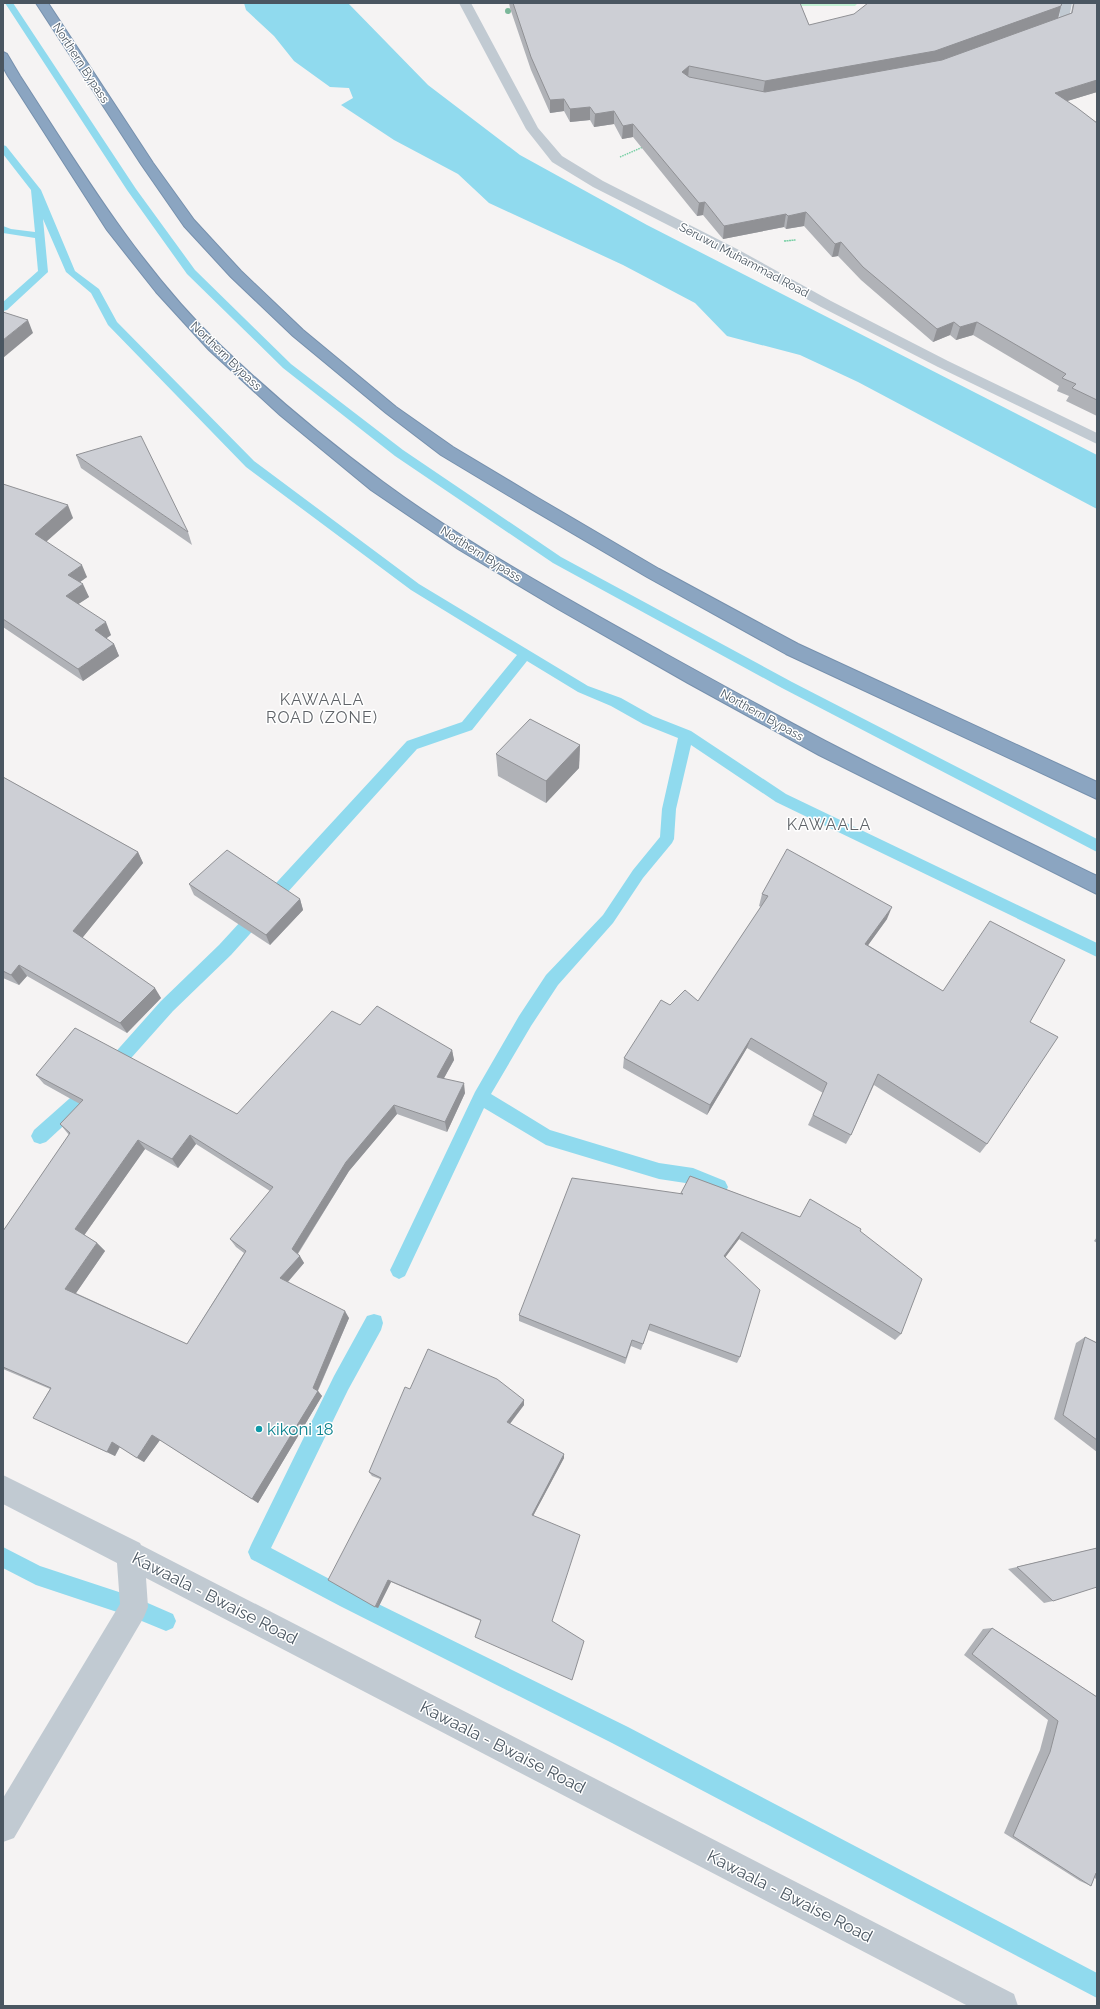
<svg xmlns="http://www.w3.org/2000/svg" width="1100" height="2009" font-family="Raleway,sans-serif">
<style>
.green{fill:#c3f1d5}
.water{fill:#90daee}
.lines{fill:none;stroke-linecap:round;stroke-linejoin:round}
.stream{fill:#90daee;fill-rule:evenodd}
.highway-casing{stroke:#7690ad;stroke-width:2}
.path{stroke:#7ad0a6;stroke-width:1.5;stroke-dasharray:1.5 1;stroke-linecap:butt}
.street{fill:#c1cad2;fill-rule:evenodd}
.highway{fill:#8ba5c1;fill-rule:evenodd}
.tree{fill:#7bb799}
.wall{fill:#b0b2b7;fill-rule:evenodd}
.shaded-wall{fill:#909195}
.building{fill:#cdcfd5;stroke:#909195;fill-rule:evenodd}
.culture-dot{fill:#0f9aa8;stroke:#fff;stroke-width:1.5}
.labels{text-anchor:middle;stroke-width:3;stroke-linejoin:round;paint-order:stroke}
.far-street-label{font-size:12px;fill:#4a5661;stroke:#fff}
.quarter-label{font-size:16px;letter-spacing:1px;fill:#5f6368;stroke:#fff}
.near-culture-label{font-size:17px;fill:#0d838f;stroke:#fff;text-anchor:start}
.near-street-label{font-size:17px;fill:#4a5661;stroke:#fff}
</style>
<rect width="100%" height="100%" fill="#f5f3f3"/>
<!-- green -->
<path class="green" d="M737 3H858L855 6H783Z"/>
<!-- water -->
<path class="water" d="M244 3H348L428 85 520 155 647 225 1097 455V509L858 382 800 355 727 336 695 303 623 265 489 203 458 174 394 140 341 105 353 98 349 88 330 87 294 61 274 36 246 10Z"/>
<g class="lines">
<!-- stream -->
<g class="stream">
<path d="M5 3H13L136 189 195 270 291 364 403 450 561 557 792 682 1097 839V852L782 688 553 563 395 456 283 368 187 274 127 190Z"/>
<path d="M3 145 6 146 41 190 75 271 99 289 117 322 254 461 419 584 588 686 621 698 653 716 691 731 786 794 1097 943V957L776 802 691 745 676 809 674 839 672 843 643 878 613 923 558 985 531 1026 491 1094 550 1130 659 1163 693 1168 725 1181 728 1187 725 1193 719 1195 692 1184 659 1179 546 1145 484 1108 405 1276 399 1279 393 1276 390 1270 393 1264 475 1092 519 1016 546 975 603 915 633 870 660 837 662 809 678 738 643 724 611 706 578 692 527 661 472 730 417 749 231 955 173 1011 116 1075 110 1077 104 1075 102 1070 104 1065 161 1001 219 945 407 741 462 722 517 655 411 590 246 467 108 325 91 293 66 272 43 219 48 272 7 310 3 311V302L38 271 35 238 3 233V226L11 229 35 232 31 190 3 154Z"/>
<path d="M93 1080 99 1083 101 1088 99 1093 46 1142 40 1144 34 1142 31 1136 34 1130 87 1083Z"/>
<path d="M374 1314 381 1316 383 1323 381 1330 348 1390 271 1548 354 1592 628 1727 1097 1973V1998L612 1743 340 1606 251 1559 248 1552 251 1545 334 1376 367 1316Z"/>
<path d="M3 1547 40 1566 134 1597 173 1614 176 1621 173 1628 166 1631 132 1617 36 1585 3 1568Z"/>
</g>
<defs>
<g id="highway">
<path d="M36 3H48L153 163 194 220 241 271 303 330 396 407 453 447 538 498 659 569 798 644 1097 782V799L786 654 647 577 526 506 441 455 386 413 293 336 231 277 184 226 141 164Z"/>
<path d="M3 52 7 54 20 76C81 170 139 267 220 345 270 393 327 441 383 482 471 547 569 600 664 653 720 684 776 715 833 745 920 790 1009 833 1097 876V894L819 755 688 683 558 609 458 549 371 490 280 415 209 350 156 292 107 230 8 76 3 67Z"/>
</g>
</defs>
<!-- highway casing -->
<use href="#highway" class="highway-casing"/>
<!-- path -->
<g class="path">
<path d="M620 157 643 147"/>
<path d="M784 241 795 240 785 241"/>
</g>
<!-- street -->
<g class="street">
<path d="M459 3H471L538 128 562 156 603 181 739 250 831 301 948 361 1097 433V444L938 367 821 307 729 256 593 187 552 162 526 129Z"/>
<path d="M1060 3H1072L1068 24 1046 32H1038L1036 30 1038 28 1059 20Z"/>
<path d="M3 1475 140 1543 141 1545 1014 1994 1018 2006H968L146 1578 148 1607 144 1617 14 1838 3 1842V1798L120 1604 117 1563 3 1504Z"/>
</g>
<!-- highway -->
<use href="#highway" class="highway"/>
</g>
<!-- trees -->
<circle class="tree" cx="508" cy="11" r="3"/>
<!-- wall -->
<g class="wall">
<path d="M509 3H800L809 25 1061 6 1058 18 1071 13 1073 3H1097V92L1067 101 1097 123V416L1066 401 1069 396 1057 391 1059 386 973 335 956 340 950 335 933 342 861 280 838 256 832 257 804 226 786 229 784 227 723 239 703 215 697 216 633 137 622 139 614 124 594 127 590 120 570 122 564 111 550 113 531 70 510 8Z"/>
<path d="M76 455 188 532 192 545 81 468Z"/>
<path d="M3 484 73 518 46 542 87 577 80 582 89 597 78 604 111 635 106 638 114 644 119 656 83 681 3 627Z"/>
<path d="M580 745 579 768 546 803 498 776 496 754Z"/>
<path d="M3 777 138 852 143 863 82 938 161 998 127 1033 27 976 19 985 3 978Z"/>
<path d="M189 884 300 899 303 910 270 945 194 895Z"/>
<path d="M762 894 887 919 868 945 943 991 1030 1022 987 1144 980 1153 874 1085 851 1135 846 1144 808 1125 823 1093 747 1048 707 1115 623 1068 624 1058 670 1005 698 1001 761 907 759 906Z"/>
<path d="M360 1025 452 1050 454 1060 444 1078 465 1093 447 1132 397 1114 349 1171 298 1254 304 1263 288 1282 349 1318 318 1391 322 1396 258 1503 160 1440 144 1462 120 1447 115 1456 33 1418 50 1389 3 1369V1231L69 1135 60 1124 80 1104 44 1084 36 1075 237 1114ZM196 1144 270 1191 230 1239 236 1247 244 1253 187 1344 76 1293 105 1251 97 1243 84 1235 145 1149 178 1168Z"/>
<path d="M690 1176 800 1217 860 1231 901 1334 895 1340 739 1239 725 1257 740 1357 737 1363 648 1330 641 1350 631 1346 625 1364 519 1321V1315L681 1193Z"/>
<path d="M1097 1237V1243L1094 1241Z"/>
<path d="M1085 1337 1097 1343V1452L1054 1419 1076 1343Z"/>
<path d="M410 1389 524 1400V1405L510 1424 564 1454V1458L533 1516 481 1621 391 1582 378 1608 380 1479 372 1476 369 1472Z"/>
<path d="M1097 1548 1053 1601 1044 1603 1008 1569Z"/>
<path d="M992 1628 1097 1697V1880L1094 1877 1091 1886 1080 1881 1004 1833 1040 1750 1048 1720 964 1655 983 1629Z"/>
</g>
<!-- shaded-wall -->
<g class="shaded-wall">
<path d="M1061 6 1058 19 932 64 763 93 765 81Z"/>
<path d="M689 66 688 79 682 72Z"/>
<path d="M1097 80V92L1051 106 1055 93Z"/>
<path d="M564 99V111L550 113V100Z"/>
<path d="M590 107V120L570 122V109Z"/>
<path d="M614 111V124L594 127 595 114Z"/>
<path d="M633 124V137L622 139 623 126Z"/>
<path d="M705 202 703 215 697 216 699 203Z"/>
<path d="M806 212 804 226 786 229 788 216Z"/>
<path d="M786 214 784 227 723 239 724 226Z"/>
<path d="M841 242 838 256 832 257 835 244Z"/>
<path d="M28 320 33 333 3 358V340Z"/>
<path d="M954 322 950 335 933 342 937 329Z"/>
<path d="M977 322 973 335 956 340 960 327Z"/>
<path d="M68 505 73 518 40 547 35 534Z"/>
<path d="M82 565 87 577 73 587 68 575Z"/>
<path d="M83 584 89 597 71 609 66 596Z"/>
<path d="M106 622 111 635 100 643 95 630Z"/>
<path d="M114 644 119 656 83 681 78 669Z"/>
<path d="M580 745 579 768 546 803V781Z"/>
<path d="M138 852 143 863 79 942 73 931Z"/>
<path d="M300 899 303 910 270 945 266 935Z"/>
<path d="M892 907 887 919 861 955 865 944Z"/>
<path d="M19 965 27 976 19 985 11 975Z"/>
<path d="M155 988 161 998 127 1033 120 1023Z"/>
<path d="M751 1038 747 1048 707 1115 710 1105Z"/>
<path d="M452 1050 454 1060 439 1087 437 1077Z"/>
<path d="M464 1083 465 1093 447 1132 445 1122Z"/>
<path d="M394 1105 397 1114 349 1171 296 1256 292 1249 346 1162Z"/>
<path d="M190 1135 196 1144 178 1168 172 1159Z"/>
<path d="M138 1140 145 1149 83 1237 75 1229Z"/>
<path d="M742 1232 739 1239 721 1263 724 1256Z"/>
<path d="M97 1243 105 1251 74 1296 65 1289Z"/>
<path d="M300 1256 304 1263 285 1285 280 1278Z"/>
<path d="M345 1311 349 1318 317 1392 318 1391 322 1396 258 1503 252 1499 313 1388Z"/>
<path d="M524 1400V1405L508 1426 507 1422Z"/>
<path d="M152 1435 160 1440 144 1462 137 1458Z"/>
<path d="M112 1442 120 1446 115 1456 107 1452Z"/>
<path d="M564 1454V1458L532 1518V1515Z"/>
<path d="M388 1580 391 1582 378 1608 375 1607Z"/>
</g>
<!-- building -->
<g class="building">
<path d="M513 3H800L809 25 854 14 868 3H1062L1061 6 935 51 765 81 689 66 682 72 689 77 765 92 942 60 1072 13 1074 3H1097V80L1055 93 1076 107 1097 123V400L1072 388 1076 384 1062 378 1066 374 977 322 960 327 954 322 937 329 863 267 841 242 835 244 806 212 788 216 786 214 724 226 705 202 699 203 633 124 623 126 614 111 595 114 590 107 570 109 564 99 550 100 531 57Z"/>
<path d="M3 312 28 320 3 340Z"/>
<path d="M141 436 188 532 76 455Z"/>
<path d="M3 484 68 505 35 534 82 565 68 575 83 584 66 596 106 622 95 630 114 644 78 669 3 619Z"/>
<path d="M530 719 580 745 546 781 496 754Z"/>
<path d="M3 777 138 852 73 931 155 988 120 1023 19 965 11 975 3 971Z"/>
<path d="M787 849 892 907 865 944 943 991 990 921 1065 960 1030 1022 1058 1037 987 1144 878 1074 851 1135 813 1115 827 1083 751 1038 710 1105 624 1058 661 1000 670 1005 685 990 698 1001 768 896 762 894Z"/>
<path d="M227 850 300 899 266 935 189 884Z"/>
<path d="M377 1006 452 1050 437 1077 464 1083 445 1122 394 1105 346 1162 292 1249 300 1256 280 1278 345 1311 313 1388 318 1391 252 1499 152 1435 137 1458 112 1442 107 1452 33 1418 51 1388 3 1367V1231L70 1133 60 1124 83 1100 36 1075 75 1028 237 1114 332 1011 360 1025ZM190 1135 273 1187 230 1239 246 1251 187 1344 65 1289 97 1243 75 1229 138 1140 172 1159Z"/>
<path d="M690 1176 800 1217 810 1199 861 1229 860 1231 922 1279 901 1334 742 1232 724 1256 760 1290 740 1357 650 1324 643 1344 632 1340 626 1358 519 1315 572 1178 683 1194 681 1193Z"/>
<path d="M1085 1337 1097 1343V1440L1063 1415Z"/>
<path d="M428 1349 497 1379 524 1400 507 1422 564 1454 532 1515 580 1535 552 1621 584 1641 572 1680 475 1637 481 1620 388 1580 375 1607 328 1580 381 1478 369 1472 405 1387 410 1389Z"/>
<path d="M1097 1548V1587L1053 1601 1017 1567Z"/>
<path d="M992 1628 1097 1697V1874L1096 1873 1091 1886 1013 1836 1050 1752 1058 1721 972 1654Z"/>
</g>
<!-- markers -->
<circle class="culture-dot" cx="259" cy="1429" r="4"/>
<g class="labels">
<!-- far-street labels -->
<g class="far-street-label">
<text transform="translate(81 63) rotate(57)" y="4">Northern Bypass</text>
<text transform="translate(744 260) rotate(28)" y="4">Seruwu Muhammad Road</text>
<text transform="translate(226 356) rotate(44)" y="4">Northern Bypass</text>
<text transform="translate(481 554) rotate(32)" y="4">Northern Bypass</text>
<text transform="translate(762 715) rotate(29)" y="4">Northern Bypass</text>
</g>
<!-- quarter labels -->
<g class="quarter-label">
<text x="322" y="705">KAWAALA<tspan x="322" dy="18">ROAD (ZONE)</tspan></text>
<text x="829" y="830">KAWAALA</text>
</g>
<!-- near-culture labels -->
<g class="near-culture-label">
<text x="267" y="1435">kikoni 18</text>
</g>
<!-- near-street labels -->
<g class="near-street-label">
<text transform="translate(215 1598) rotate(27)" y="6">Kawaala - Bwaise Road</text>
<text transform="translate(503 1747) rotate(27)" y="6">Kawaala - Bwaise Road</text>
<text transform="translate(790 1896) rotate(27)" y="6">Kawaala - Bwaise Road</text>
</g>
</g>
<!-- border -->
<rect width="1100" height="2009" fill="none" stroke="#4a5661" stroke-width="8"/>
</svg>
